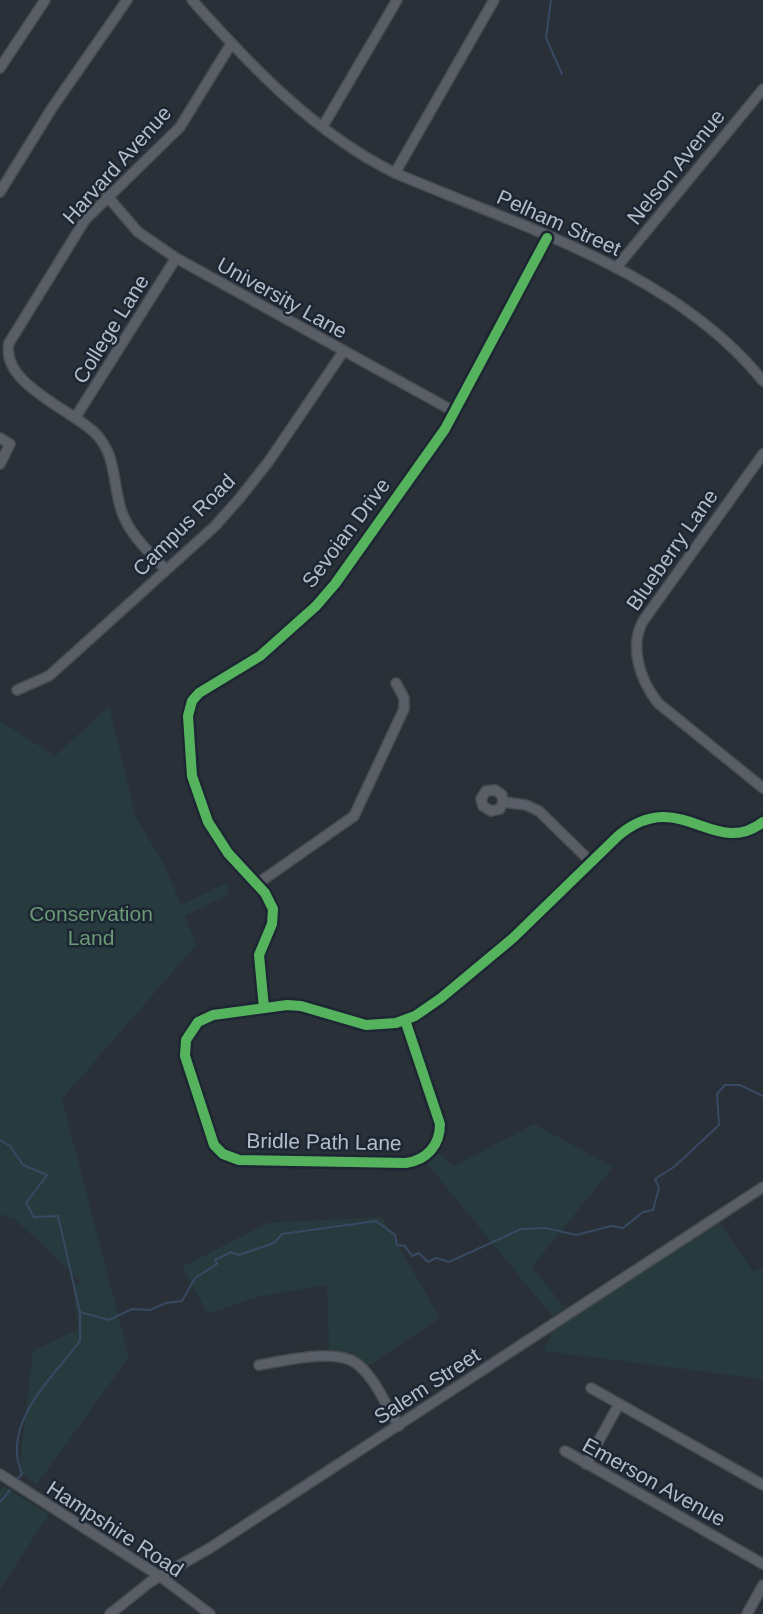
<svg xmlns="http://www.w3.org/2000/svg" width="763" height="1614" font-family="Helvetica,sans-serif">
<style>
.green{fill:#273a3e}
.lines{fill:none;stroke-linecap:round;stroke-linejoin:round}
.stream{stroke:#384963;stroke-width:2}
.minor-casing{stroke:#484c53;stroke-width:12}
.minor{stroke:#5a5e66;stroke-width:9}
.cycleway-casing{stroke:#1d2633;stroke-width:15}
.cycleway{stroke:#56b35d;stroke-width:10}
.labels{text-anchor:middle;stroke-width:5;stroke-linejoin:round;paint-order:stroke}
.street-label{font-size:21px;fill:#b4bcc9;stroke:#1d2633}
.park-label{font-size:21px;fill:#6b9a76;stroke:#1d2633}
</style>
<rect width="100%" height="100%" fill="#2a3038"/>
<!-- green -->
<g class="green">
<path d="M109 706 136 818 165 866 181 905 227 883 229 894 185 916 196 945 62 1099 129 1357 37 1484 19 1472 33 1351 78 1329 73 1287 82 1283 15 1219 0 1214V721L55 756Z"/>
<path d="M534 1124 613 1167 532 1267 565 1308 552 1316 425 1161 436 1152 454 1166Z"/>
<path d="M382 1217 440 1318 367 1367 348 1353 329 1350 327 1285 257 1297 208 1314 182 1267 267 1223Z"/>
<path d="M719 1222 754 1272 763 1266V1379L543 1351 552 1332Z"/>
<path d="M3 1486 49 1514 0 1589V1491Z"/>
</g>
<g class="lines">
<!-- stream -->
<g class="stream">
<path d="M551 0 546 38 562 74"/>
<path d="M0 1140 10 1146 23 1165 47 1175 26 1203 34 1217 58 1216 80 1312 109 1320 132 1309 150 1310 166 1303 182 1301 195 1278 217 1264 215 1260 231 1252 239 1255 274 1243 282 1234 376 1221 395 1235 397 1245 405 1246 412 1256 419 1253 428 1262 436 1258 449 1262 521 1229 546 1228 576 1235 611 1226 623 1228 643 1212 653 1210 659 1188 655 1179 674 1167 719 1125 717 1094 725 1085H740L763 1096"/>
<path d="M18 1478 22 1474C0 1424 53 1377 80 1341V1312"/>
<path d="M0 1502 10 1490"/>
</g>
<defs>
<g id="minor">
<path d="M192 0C251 66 314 133 395 173 519 226 676 272 763 381"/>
<path d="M0 68 45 0"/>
<path d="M323 126 397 0"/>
<path d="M395 173 494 0"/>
<path d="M0 192 52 108 127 0"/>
<path d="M107 196 138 232 176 258 455 412"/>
<path d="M616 268 763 89"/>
<path d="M75 418 176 258"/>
<path d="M0 438 10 444 0 464"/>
<path d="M763 454 643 621C629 647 640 680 658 703L763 788"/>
<path d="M166 570C150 553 132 537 123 515 112 488 118 457 96 434 73 410 0 384 9 343L85 220 180 127 231 44"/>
<path d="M17 690 49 676 215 526 239 499 269 461 343 352"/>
<path d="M503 802 502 795 495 790 486 791 481 799 483 806 491 811 500 809 503 802 526 805 539 811 591 862"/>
<path d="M257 884 354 816 404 709V698L396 683"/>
<path d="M264 1008 259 955 272 924 273 909 265 893 228 853 208 822 192 776 188 716 192 701 199 693 260 656 316 606 335 584 445 429 547 238"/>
<path d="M405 1020 440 1124C440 1145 427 1160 406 1163L239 1160 223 1154 214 1145 185 1056 186 1040 198 1022 213 1015 287 1005 301 1006 366 1025 396 1023 415 1016 441 998 513 938 618 836C680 784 714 860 763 822"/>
<path d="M259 1365C283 1361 335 1348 356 1363 375 1377 386 1406 399 1426"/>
<path d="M591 1388 763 1485"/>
<path d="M565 1451 763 1564"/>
<path d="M586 1464 619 1404"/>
<path d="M0 1474 161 1577 210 1614"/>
<path d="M110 1614 150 1582 210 1548 763 1187"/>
<path d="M747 1614 763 1585"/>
</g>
</defs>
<!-- minor casing -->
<use href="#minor" class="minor-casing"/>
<!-- minor -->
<use href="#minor" class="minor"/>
<defs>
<g id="cycleway">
<path d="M264 1008 259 955 272 924 273 909 265 893 228 853 208 822 192 776 188 716 192 701 199 693 260 656 316 606 335 584 445 429 547 238"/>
<path d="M405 1020 440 1124C440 1145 427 1160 406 1163L239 1160 223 1154 214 1145 185 1056 186 1040 198 1022 213 1015 287 1005 301 1006 366 1025 396 1023 415 1016 441 998 513 938 618 836C680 784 714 860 763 822"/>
</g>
</defs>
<!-- cycleway casing -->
<use href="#cycleway" class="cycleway-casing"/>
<!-- cycleway -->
<use href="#cycleway" class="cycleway"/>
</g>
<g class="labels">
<!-- street labels -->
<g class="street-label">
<text transform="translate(117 165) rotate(-48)" y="7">Harvard Avenue</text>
<text transform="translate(676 167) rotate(-51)" y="7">Nelson Avenue</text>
<text transform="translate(559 223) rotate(24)" y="7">Pelham Street</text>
<text transform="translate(282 298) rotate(29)" y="7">University Lane</text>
<text transform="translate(111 329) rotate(-58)" y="7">College Lane</text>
<text transform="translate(184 525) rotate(-45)" y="7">Campus Road</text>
<text transform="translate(346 533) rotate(-53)" y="7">Sevoian Drive</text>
<text transform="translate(672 550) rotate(-55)" y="7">Blueberry Lane</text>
<text transform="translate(324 1142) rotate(1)" y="7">Bridle Path Lane</text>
<text transform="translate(427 1386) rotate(-33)" y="7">Salem Street</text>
<text transform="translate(654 1482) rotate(29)" y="7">Emerson Avenue</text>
<text transform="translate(115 1529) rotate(33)" y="7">Hampshire Road</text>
</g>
<!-- park labels -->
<g class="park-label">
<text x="91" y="921">Conservation<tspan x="91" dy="24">Land</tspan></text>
</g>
</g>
</svg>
